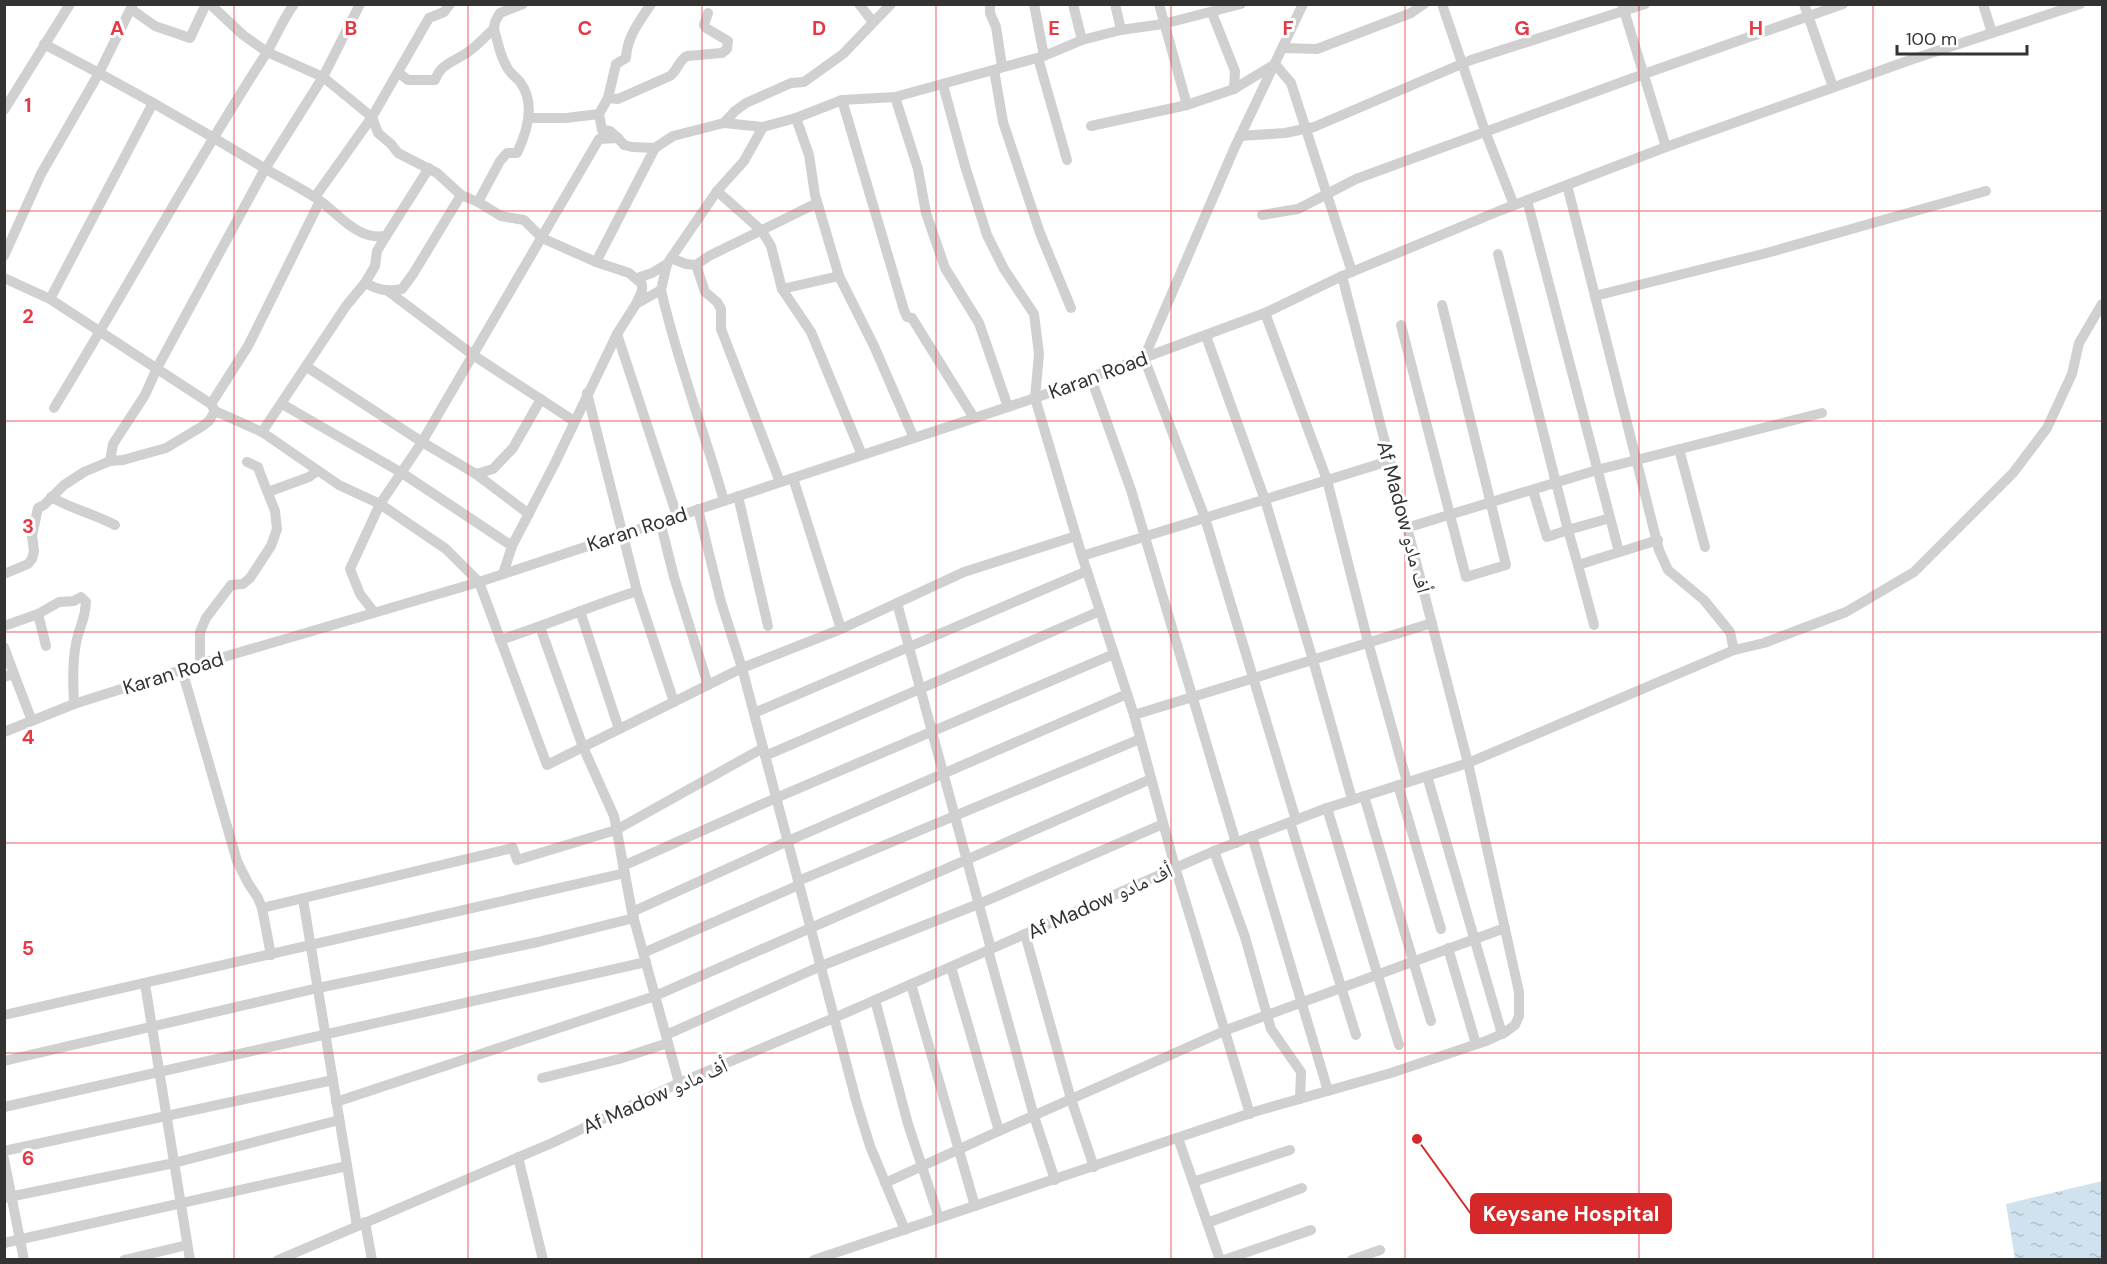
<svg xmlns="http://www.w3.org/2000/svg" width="2107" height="1264" font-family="'DM Sans','Noto Naskh Arabic',sans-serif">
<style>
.water{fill:url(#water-ripples)}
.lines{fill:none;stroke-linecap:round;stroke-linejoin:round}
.minor{stroke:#d0d0d0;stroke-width:10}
.grid{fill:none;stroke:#e63946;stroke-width:1.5;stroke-opacity:0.55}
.labels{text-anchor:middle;stroke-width:6;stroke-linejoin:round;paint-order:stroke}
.street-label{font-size:20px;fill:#333;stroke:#fff}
.grid-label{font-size:20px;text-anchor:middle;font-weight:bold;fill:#e63946;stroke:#fff;stroke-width:6;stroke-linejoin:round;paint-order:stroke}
.leader{fill:none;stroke:#d62828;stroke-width:2}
.callout-dot{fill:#d62828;stroke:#fff;stroke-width:2}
.callout{fill:#d62828;stroke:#d62828;stroke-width:2}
.callout-label{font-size:21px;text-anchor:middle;font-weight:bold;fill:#fff}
</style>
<defs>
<pattern id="water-ripples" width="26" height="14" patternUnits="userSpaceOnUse" patternTransform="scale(1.5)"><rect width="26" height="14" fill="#cfe2ee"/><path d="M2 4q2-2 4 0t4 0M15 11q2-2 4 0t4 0" fill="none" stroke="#b2c2cd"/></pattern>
</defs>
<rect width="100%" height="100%" fill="#fff"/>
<!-- water -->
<path class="water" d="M2102 1181V1259H2015L2006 1204Z"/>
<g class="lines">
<!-- minor -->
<g class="minor">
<path d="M210 4 243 35 267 52 323 77 372 117 378 133 391 144 398 153 437 173 461 195 478 202 501 216 524 220 542 238 596 262 629 273 642 284V291L636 304 617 334 554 465 512 546 503 574"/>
<path d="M859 4 873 22"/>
<path d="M990 4V13L996 27 1002 66"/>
<path d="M1034 4 1044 56"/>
<path d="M1073 4 1082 40"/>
<path d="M1115 4 1121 30"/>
<path d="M1159 4 1187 105"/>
<path d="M1442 4 1485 131 1514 205"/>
<path d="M1622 4 1666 147"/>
<path d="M1804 4 1833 87"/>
<path d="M1983 4 1992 33"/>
<path d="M131 9 155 26 190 38 206 4"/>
<path d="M1212 13 1235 71 1234 89"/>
<path d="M44 44C119 83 192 124 264 168 281 178 299 187 316 198 338 212 356 241 386 236L429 168"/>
<path d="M1283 48 1317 49 1411 13 1424 4"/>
<path d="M1038 58 1067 160"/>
<path d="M994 70 1003 122 1040 233 1071 308"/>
<path d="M399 73 408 80H435C441 62 458 61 472 49 480 43 486 35 494 29"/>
<path d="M943 85 965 166 987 235 1004 269 1034 314 1039 354 1035 398 1082 556 1134 715 1175 867 1250 1114"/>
<path d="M895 97 918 169 926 213 945 268 979 323 1008 407"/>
<path d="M608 98 618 99 670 76C677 71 679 60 687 56L722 53 727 49 728 41 706 28 704 25 708 13"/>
<path d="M842 100 904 310 907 317 912 318 974 418"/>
<path d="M4 110 70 4"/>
<path d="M529 118H566L599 114"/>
<path d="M796 118 809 155 815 195 839 276 874 346 914 438"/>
<path d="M724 123 735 111 746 103 791 83 804 82 843 54 891 4"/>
<path d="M1091 126 1187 105 1234 89 1275 64 1291 83 1352 272"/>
<path d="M1240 136 1285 133 1314 127 1471 60 1645 4"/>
<path d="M618 138 610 131 602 130 599 114 608 98 616 64 626 58C627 36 640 21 651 4"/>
<path d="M1567 185 1659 550 1668 570 1704 600 1730 632 1734 650"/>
<path d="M717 191 762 231 771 246 782 289 811 332 862 455"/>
<path d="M315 197 372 117 429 18 444 12 450 4"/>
<path d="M1527 200 1619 552"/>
<path d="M478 202 500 161 507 153H517C527 132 536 103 520 82 516 77 511 74 508 69 500 57 498 42 494 29L495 22 500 13 523 4"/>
<path d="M1262 215 1298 209 1356 179 1644 74 1843 4"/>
<path d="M1498 254 1568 530 1610 518"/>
<path d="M4 256 41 174 99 73 133 4"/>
<path d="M671 258 686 264 696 265 709 256 817 203"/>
<path d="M596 262 655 148"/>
<path d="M696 265 705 292 717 302 721 309V329L780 482"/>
<path d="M4 278 50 299 211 404 215 411 262 432 339 485 380 504 446 549 479 582 547 765 742 668 841 629 964 572 1076 536"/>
<path d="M637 278 652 273 667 264 717 191 744 161 763 127"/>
<path d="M365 283C379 290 387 292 402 289L413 274 461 195"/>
<path d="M782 289 839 276"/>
<path d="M661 290C677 361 704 430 724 501"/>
<path d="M388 291 473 355 574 421"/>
<path d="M1595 296 1763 254 1986 191"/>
<path d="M50 299 153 103"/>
<path d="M636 304 661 290 667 264"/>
<path d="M1265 313 1327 480 1368 642 1407 782"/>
<path d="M1401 325 1466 577 1506 565 1442 305"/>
<path d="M617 334 677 516"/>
<path d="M1206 336 1265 500 1313 660 1352 799"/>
<path d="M307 367 422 442 476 474 529 514"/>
<path d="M1091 378 1131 490 1236 843"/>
<path d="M211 404 248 346 320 201"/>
<path d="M282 404 402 473 512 546"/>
<path d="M54 408C125 292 189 173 262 60 274 42 281 22 294 4"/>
<path d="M262 432 346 306 365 283 375 266 377 251 386 236"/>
<path d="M1679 449 1705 547"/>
<path d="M110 461 113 444 145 395 157 368 265 169 323 77 360 4"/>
<path d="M476 474 493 469 513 448 541 399"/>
<path d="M793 478 841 629"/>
<path d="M1533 490 1547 537 1568 530 1578 565 1658 540"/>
<path d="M268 492 309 477 317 471"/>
<path d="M738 496 768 626"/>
<path d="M51 497C72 509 94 514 115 525"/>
<path d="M698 509 721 602 742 668 857 1104 870 1146 905 1230"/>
<path d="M660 521 674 577 708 685"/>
<path d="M1406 528 1597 470 1822 413"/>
<path d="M1082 556 1389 461"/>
<path d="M1578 565 1594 625"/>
<path d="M4 574 28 564 32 559 34 551 32 536 38 508 44 505 64 485 84 472 110 461 123 460 166 448 201 427 209 421 215 411"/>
<path d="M637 591 674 702"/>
<path d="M897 603 991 949"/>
<path d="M580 611 619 729"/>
<path d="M374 612 360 594 350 569 380 504 422 442 599 139 618 138 624 145 632 147 655 148 673 136 724 123 763 127 796 118 842 100 895 97 1044 56 1082 40 1121 30 1163 24 1241 4"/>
<path d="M38 614 46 646"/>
<path d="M4 626 38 614 59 602 74 601 81 597 86 602C85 619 82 621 78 635 72 656 73 682 74 704"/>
<path d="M540 627 583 747 614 816 632 912 679 1083"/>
<path d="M500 640C547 625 591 606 637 591L587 393"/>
<path d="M4 647 14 674 4 677"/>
<path d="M200 664V632L206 618 231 585 243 584 250 578 271 546 277 529 275 511 260 473 258 467 247 462"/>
<path d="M182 670 237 861 248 883 258 898 262 908 271 955"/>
<path d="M14 674 32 721"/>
<path d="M754 713 1087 571"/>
<path d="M1134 715 1432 623"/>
<path d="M4 732 74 704 200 664 479 582 1035 398 1265 313 1342 276 1499 211 1666 147 1913 59 2080 4"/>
<path d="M765 756 1100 611"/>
<path d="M1427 776 1502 1034"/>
<path d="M1398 785 1441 929"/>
<path d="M1364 796 1431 1021"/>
<path d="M1327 808 1399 1045"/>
<path d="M1296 820 1205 518 1144 358 1234 149 1303 4"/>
<path d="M1290 822 1356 1035"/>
<path d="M1252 836 1328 1091"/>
<path d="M1214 851 1245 937 1271 1029 1301 1072 1300 1099"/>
<path d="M623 866 776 798 1114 654"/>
<path d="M798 881 1140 739"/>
<path d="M303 899 357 1226"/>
<path d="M262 908 513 848 517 860 616 830 763 748"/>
<path d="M632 912 788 841 1127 694"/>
<path d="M1025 934 1071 1099 1094 1167"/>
<path d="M1448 948 1476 1044"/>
<path d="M988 950 1034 1116 1055 1180"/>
<path d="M643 953 799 885"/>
<path d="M951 967 999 1131 1229 1029 1505 928"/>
<path d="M145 984 190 1260"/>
<path d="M911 984 975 1206"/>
<path d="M875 1000 908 1124 939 1218"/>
<path d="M4 1015 625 873"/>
<path d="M666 1035 821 966 981 903 1163 824"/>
<path d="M4 1061 318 988 538 942 634 918"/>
<path d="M542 1078 619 1059 668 1043"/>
<path d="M336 1102 655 996 1151 779"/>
<path d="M4 1107 646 962"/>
<path d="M1178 1138 1220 1260"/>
<path d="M4 1151 333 1080"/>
<path d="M518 1157 543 1260"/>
<path d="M4 1159 24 1260"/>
<path d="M1193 1182 1290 1150"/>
<path d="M885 1183 999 1131"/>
<path d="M4 1198 174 1163 339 1120"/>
<path d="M365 1222 372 1260"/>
<path d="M1207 1223 1302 1188"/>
<path d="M4 1243 347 1166"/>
<path d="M124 1260 187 1245"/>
<path d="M278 1260 552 1143 679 1083 834 1018 1214 851 1327 808 1468 763 1734 650 1764 643 1846 612 1914 572 2013 473 2047 428 2072 374 2079 343 2102 304"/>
<path d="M814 1260 1257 1111 1391 1073 1486 1041 1504 1033 1515 1025 1519 1016V992L1468 763 1342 276"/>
<path d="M1224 1260 1311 1230"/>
<path d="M1352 1260 1380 1250"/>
</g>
</g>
<!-- grid -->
<path class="grid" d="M234 4V1260M468 4V1260M702 4V1260M936 4V1260M1171 4V1260M1405 4V1260M1639 4V1260M1873 4V1260M4 211H2102M4 421H2102M4 632H2102M4 843H2102M4 1053H2102"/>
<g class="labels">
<!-- street labels -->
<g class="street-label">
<text transform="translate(1098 375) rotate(-20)" y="7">Karan Road</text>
<text transform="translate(1404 517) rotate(75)" y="7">Af Madow أف مادو</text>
<text transform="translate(637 529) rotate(-18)" y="7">Karan Road</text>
<text transform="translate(173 673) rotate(-17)" y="7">Karan Road</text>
<text transform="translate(1100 901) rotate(-24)" y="7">Af Madow أف مادو</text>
<text transform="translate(655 1096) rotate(-24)" y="7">Af Madow أف مادو</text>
</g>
</g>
<g class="grid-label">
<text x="117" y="35">A</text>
<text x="351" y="35">B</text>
<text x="585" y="35">C</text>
<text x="819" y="35">D</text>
<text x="1054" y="35">E</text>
<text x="1288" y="35">F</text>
<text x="1522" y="35">G</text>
<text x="1756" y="35">H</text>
<text x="28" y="112">1</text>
<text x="28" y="323">2</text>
<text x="28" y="533">3</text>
<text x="28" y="744">4</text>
<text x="28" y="955">5</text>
<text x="28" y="1165">6</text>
</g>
<!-- callouts -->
<path class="leader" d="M1417 1139L1471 1214"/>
<circle class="callout-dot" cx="1417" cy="1139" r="6"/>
<rect class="callout" x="1471" y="1194" width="200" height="39" rx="6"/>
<g class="callout-label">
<text x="1571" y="1221">Keysane Hospital</text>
</g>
<!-- border -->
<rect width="2107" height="1264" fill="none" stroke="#333333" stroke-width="12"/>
<!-- scale -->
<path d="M1897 45v9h130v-9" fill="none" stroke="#333333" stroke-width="3"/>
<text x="1906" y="45" font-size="18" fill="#333333" stroke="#ffffff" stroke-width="4.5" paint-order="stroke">100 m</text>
</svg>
